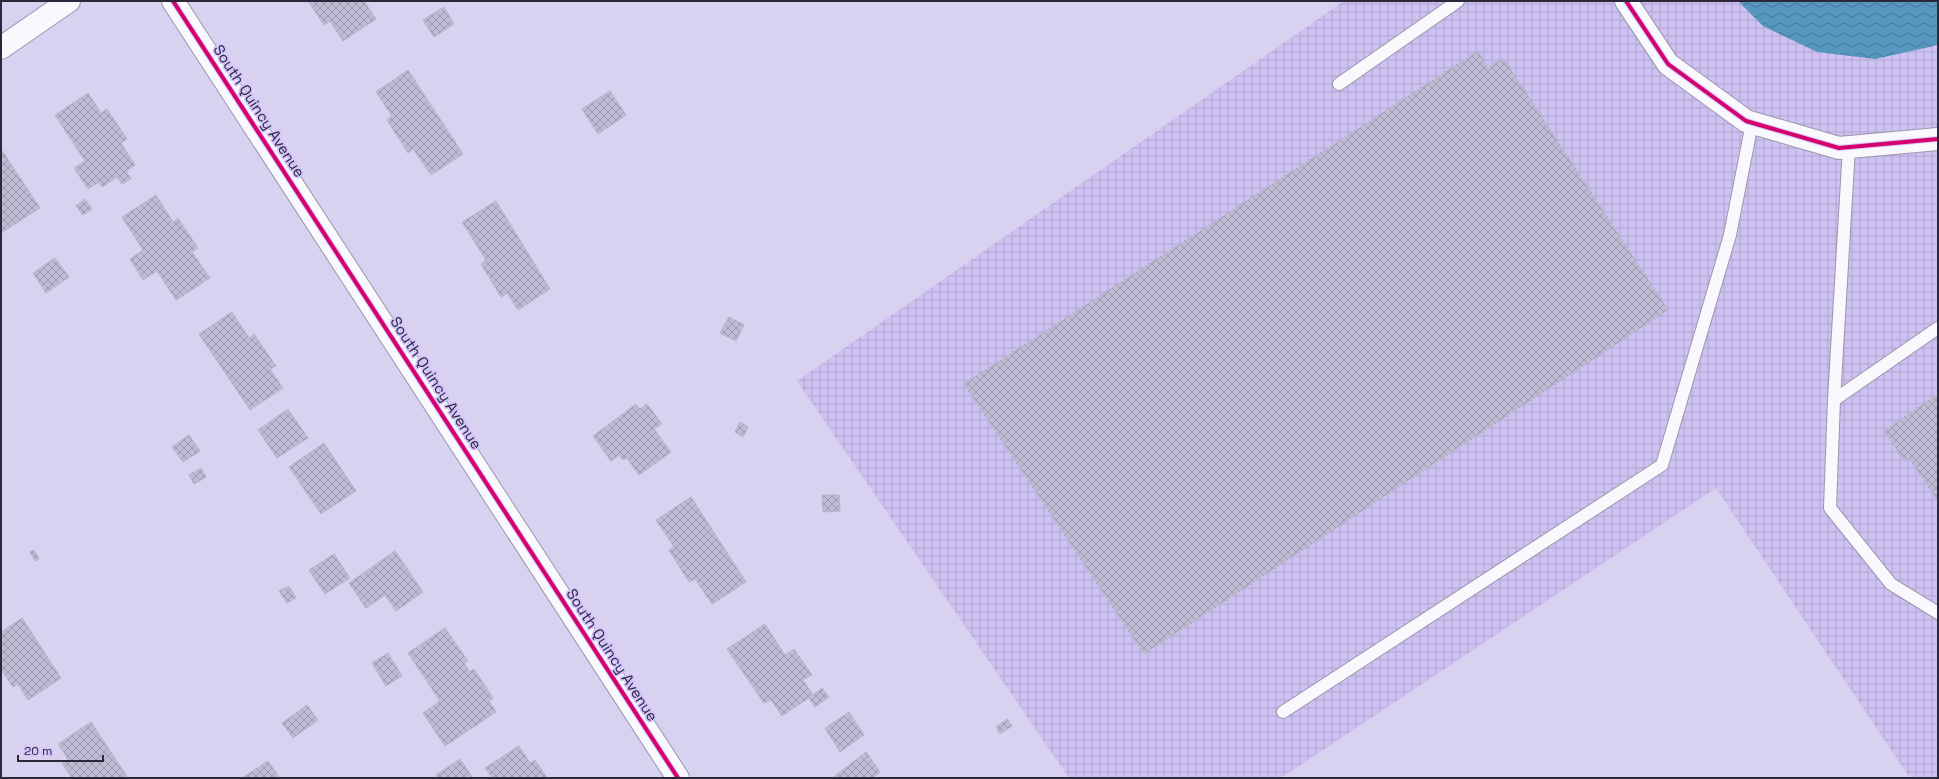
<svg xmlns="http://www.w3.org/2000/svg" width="1939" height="779" font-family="'Space Grotesk',sans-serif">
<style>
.industrial{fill:url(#industrial-grid)}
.water{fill:url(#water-waves)}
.building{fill:url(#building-cross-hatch);stroke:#b6b5cc}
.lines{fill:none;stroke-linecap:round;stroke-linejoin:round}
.lane-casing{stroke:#9c96ac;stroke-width:14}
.street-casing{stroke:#9c96ac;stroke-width:24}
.lane{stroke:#f9f8fd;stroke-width:12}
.street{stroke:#f9f8fd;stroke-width:22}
.cycleway-casing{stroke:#d2c4fc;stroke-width:6}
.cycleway{stroke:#d6006c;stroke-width:4}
.labels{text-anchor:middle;stroke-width:3.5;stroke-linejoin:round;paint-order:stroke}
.street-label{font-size:15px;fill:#2d273c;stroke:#d2c4fc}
</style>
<defs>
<pattern id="industrial-grid" width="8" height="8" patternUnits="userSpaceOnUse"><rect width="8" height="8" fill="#cec2f2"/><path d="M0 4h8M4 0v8" fill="none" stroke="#b1a7d0"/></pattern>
<pattern id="water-waves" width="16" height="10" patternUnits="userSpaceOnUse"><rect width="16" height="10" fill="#5696bf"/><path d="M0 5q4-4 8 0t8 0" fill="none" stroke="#487a9c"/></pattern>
<pattern id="building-cross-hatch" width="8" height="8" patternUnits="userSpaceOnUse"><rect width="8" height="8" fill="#bdbcd4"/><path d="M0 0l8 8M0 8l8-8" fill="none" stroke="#9a99ad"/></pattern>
</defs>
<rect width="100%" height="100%" fill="#d8d1ef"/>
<!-- industrial -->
<path class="industrial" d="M1344 1H1938V778H1910L1716 488 1281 778H1069L797 381Z"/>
<!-- water -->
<path class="water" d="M1738 1H1938V44L1934 46 1875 59 1817 52 1763 26Z"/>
<!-- building -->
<g class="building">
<path d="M308 1H364L376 19 343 41 330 21 324 25Z"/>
<path d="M444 7 454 24 434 37 423 20Z"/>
<path d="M1478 51 1488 68 1503 58 1668 310 1144 654 964 384Z"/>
<path d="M408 70 463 154 431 175 413 149 408 153 387 120 392 116 376 92Z"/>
<path d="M610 91 626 115 598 134 582 109Z"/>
<path d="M88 93 101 113 107 109 127 139 121 143 135 165 126 171 131 179 122 184 117 177 102 187 99 182 88 189 74 168 85 161 55 115Z"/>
<path d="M1 149 40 208 1 233Z"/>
<path d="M156 195 173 222 178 218 198 248 192 252 210 278 176 300 157 271 143 280 130 259 143 250 122 217Z"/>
<path d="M85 199 92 209 83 215 76 206Z"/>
<path d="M496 201 550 289 518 310 507 293 501 297 481 264 486 260 462 222Z"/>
<path d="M55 258 69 277 46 293 33 273Z"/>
<path d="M232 312 249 338 254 334 276 366 270 369 283 388 250 410 199 334Z"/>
<path d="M729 317 744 325 736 341 720 333Z"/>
<path d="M1938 394V501L1909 458 1905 461 1884 431Z"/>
<path d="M636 404 640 409 647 404 662 424 654 429 671 452 639 475 627 458 623 460 619 455 611 461 593 436Z"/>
<path d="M288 409 308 438 277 458 258 430Z"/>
<path d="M740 422 748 427 743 437 735 432Z"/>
<path d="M189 435 200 451 183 462 172 447Z"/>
<path d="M324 443 356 491 321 514 289 467Z"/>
<path d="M201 468 206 477 194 484 189 475Z"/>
<path d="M822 495H839L840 511 823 512Z"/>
<path d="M691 497 746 582 712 604 695 579 689 582 669 550 674 547 656 520Z"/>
<path d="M34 550 39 559 35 561 30 552Z"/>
<path d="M395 551 423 592 396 611 385 595 366 608 349 583Z"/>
<path d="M334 554 350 578 325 594 309 570Z"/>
<path d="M289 586 296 598 287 603 279 591Z"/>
<path d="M22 618 61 678 28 700 18 684 13 687 1 669V632Z"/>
<path d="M765 624 785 655 794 649 812 675 803 680 813 695 782 716 771 700 764 703 727 649Z"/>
<path d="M445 628 468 661 464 663 470 672 474 669 493 698 489 701 496 712 445 746 423 713 440 701 408 653Z"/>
<path d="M388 653 402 676 386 686 372 663Z"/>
<path d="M822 688 829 697 815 707 809 698Z"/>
<path d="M307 705 318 720 293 738 282 723Z"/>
<path d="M849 712 864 735 840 752 825 728Z"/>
<path d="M1007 719 1012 726 1000 734 996 727Z"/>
<path d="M91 722 128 778H72L62 763 68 759 58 744Z"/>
<path d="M519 746 530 763 535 760 547 778H492L485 768Z"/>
<path d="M866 752 880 772 872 778H832Z"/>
<path d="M460 759 473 778H438L436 775Z"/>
<path d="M268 761 280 778H242Z"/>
</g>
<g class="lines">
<defs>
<g id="lane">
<path d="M1339 84 1458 1"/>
<path d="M1849 147 1834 400 1938 328"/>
<path d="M1834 400 1830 508 1891 584 1938 613"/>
<path d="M1283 712 1662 465 1730 235 1752 123"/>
</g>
<g id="street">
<path d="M173 1 678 778"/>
<path d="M1626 1 1668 64 1746 121 1839 148 1938 139"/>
<path d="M1 48 69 1"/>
</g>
</defs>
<!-- lane casing -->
<use href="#lane" class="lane-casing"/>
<!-- street casing -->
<use href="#street" class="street-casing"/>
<!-- lane -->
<use href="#lane" class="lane"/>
<!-- street -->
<use href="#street" class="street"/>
<defs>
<g id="cycleway">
<path d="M173 1 678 778"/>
<path d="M1626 1 1668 64 1746 121 1839 148 1938 139"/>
</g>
</defs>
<!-- cycleway casing -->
<use href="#cycleway" class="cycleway-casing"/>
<!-- cycleway -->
<use href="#cycleway" class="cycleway"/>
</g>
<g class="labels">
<!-- street labels -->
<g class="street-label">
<text transform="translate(259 111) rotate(57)" y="5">South Quincy Avenue</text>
<text transform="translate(436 383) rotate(57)" y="5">South Quincy Avenue</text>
<text transform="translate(612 655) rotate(57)" y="5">South Quincy Avenue</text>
</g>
</g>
<!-- border -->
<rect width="1939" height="779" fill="none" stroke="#2d273c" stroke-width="4"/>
<!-- scale -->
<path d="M18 755v6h85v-6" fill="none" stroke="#2d273c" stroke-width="2"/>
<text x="24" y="755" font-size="12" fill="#2d273c" stroke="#d2c4fc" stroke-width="3" paint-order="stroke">20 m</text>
</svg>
